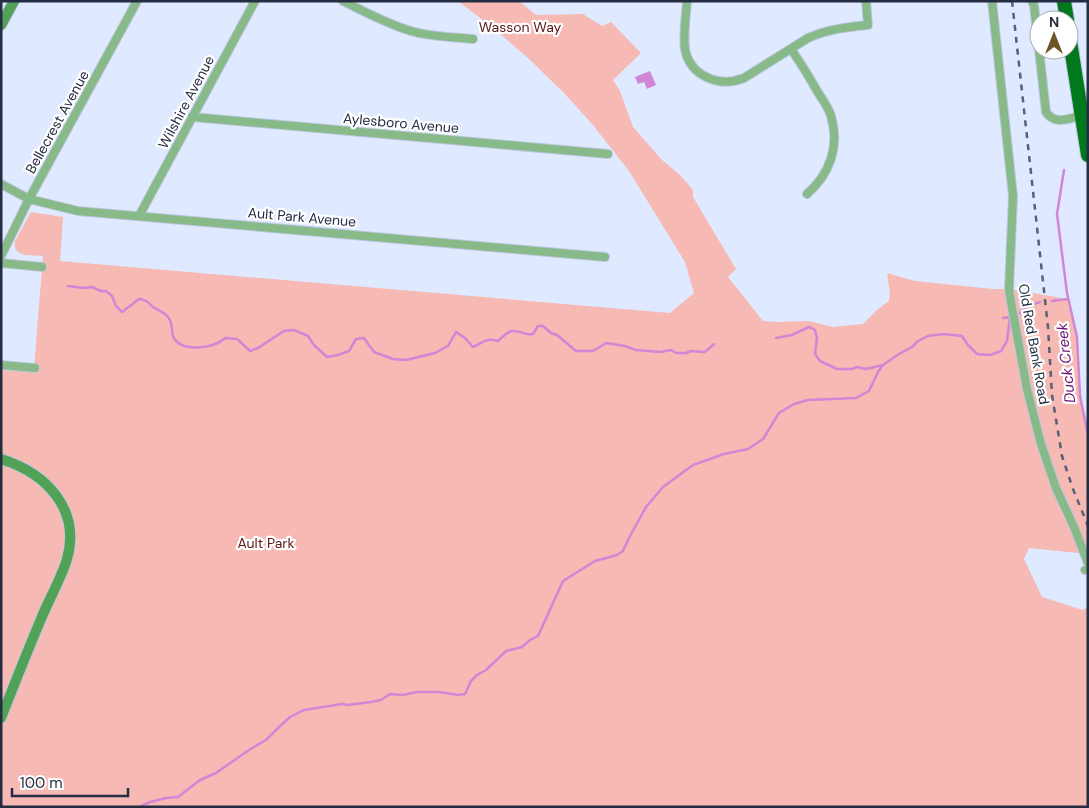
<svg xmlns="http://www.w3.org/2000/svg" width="1089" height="808" font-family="'DM Sans',sans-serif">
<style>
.green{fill:#f6b9b4}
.water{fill:#d186d6}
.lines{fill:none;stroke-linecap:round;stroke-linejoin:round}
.stream{stroke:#d186d6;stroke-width:2.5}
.street-casing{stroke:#bdc7dd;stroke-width:10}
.secondary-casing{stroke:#bdc7dd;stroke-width:12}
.highway-casing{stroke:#bdc7dd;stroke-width:16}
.street{stroke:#87ba88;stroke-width:8}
.secondary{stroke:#51a156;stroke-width:10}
.highway{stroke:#00791d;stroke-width:14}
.rail{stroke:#576175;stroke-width:2.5;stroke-dasharray:6 6;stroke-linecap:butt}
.labels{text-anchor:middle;stroke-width:4.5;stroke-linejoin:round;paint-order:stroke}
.park-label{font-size:14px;fill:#5c1717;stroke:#fff}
.street-label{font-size:14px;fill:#242d41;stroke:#fff}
.water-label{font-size:15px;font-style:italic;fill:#6e1075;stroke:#fff}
</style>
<rect width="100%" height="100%" fill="#dfe9ff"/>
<!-- green -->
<path class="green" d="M458 1H519L536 15 583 14 602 26 611 22 641 53 613 80 620 91 633 127 661 159 680 175 693 190V197L736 269 728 277 763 321 779 322 809 321 833 327 863 324 877 310 889 301 890 293 887 273 915 281 993 289H1009L1068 299 1077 337 1080 396 1088 435V554L1029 548 1024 559 1042 597 1083 610 1088 606V807H1V365L34 368 43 256C32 255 12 258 15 241L31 212 63 217 60 261 670 313 694 293 685 262 629 171 593 125 564 93 529 59 492 27Z"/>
<!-- water -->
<path class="water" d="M650 71 656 85 647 89 644 82 638 84 635 77Z"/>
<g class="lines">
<!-- stream -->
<g class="stream">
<path d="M1064 170 1057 214 1067 293 1077 337 1080 396 1088 435"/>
<path d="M68 286 83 288 92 287 101 291H106L112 296 116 306 122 312 139 299C141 299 144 300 146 301 150 303 148 303 152 306 157 310 164 312 168 317 173 323 171 329 173 336 180 353 214 349 225 338L237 339 250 351 258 348 284 331 294 330 308 336 314 345 327 357 338 355 349 351 356 339 364 338 374 352 393 359 406 360 435 353 448 346 456 332 465 338 473 347C483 343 486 337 498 341 502 338 506 332 512 331 519 330 526 336 533 334L538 326H543L551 333 557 335 576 351H593L606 343 625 346 636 350 660 352 671 350 676 353H686L691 351 705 352 714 344"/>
<path d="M1052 301 1068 299"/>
<path d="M1020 313 1028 306 1040 302"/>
<path d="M776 338 792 335 809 327 815 330 817 338 815 354 820 361 837 369H852L857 367 866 369 883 365"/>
<path d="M139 807 150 802 166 798 178 797 200 780 216 773 249 750 266 740 276 730 290 717 304 710 342 704 348 705 371 702 381 700 390 694 403 695 417 692H440L458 695 465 694 471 681 477 675 486 670 506 651 522 647 530 640 538 636 563 581 595 561 617 555 623 551 630 536 646 507 663 487 693 465 724 454 748 449 763 439 779 413 794 404 808 400 856 398 869 391 878 372 883 365 899 354 912 347 918 341 928 336 944 334 962 336 968 345 977 354 990 355 1001 351 1007 341 1010 317 1003 318"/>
</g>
<defs>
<g id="street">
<path d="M343 1C365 12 387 24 411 31 431 37 453 37 473 39"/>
<path d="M687 1C686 16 683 35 685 49 690 76 719 88 744 78L808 38C828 29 848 27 868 25L866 1"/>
<path d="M992 1 1013 196 1009 289 1011 302 1027 389 1041 444 1056 488 1074 527 1088 563"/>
<path d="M1032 1 1034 5 1046 112C1055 126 1070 118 1083 115"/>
<path d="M791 49C800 62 808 75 816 89 821 98 828 106 831 116 840 146 830 174 807 194"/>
<path d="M192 117 608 154"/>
<path d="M1 184 29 199 78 211 605 257"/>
<path d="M139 216 255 1"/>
<path d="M1 256 29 199 137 1"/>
<path d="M1 263 42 267"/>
<path d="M1 365 35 368"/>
<path d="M1085 570 1088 569"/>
</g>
<g id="secondary">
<path d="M1 25 14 1"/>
<path d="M1 459C46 473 81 509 67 559 61 579 49 599 41 619 27 652 14 685 1 718"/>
</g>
<g id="highway">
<path d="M1064 1 1067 20"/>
<path d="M1069 35 1088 155"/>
</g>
</defs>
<!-- street casing -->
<use href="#street" class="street-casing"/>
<!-- secondary casing -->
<use href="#secondary" class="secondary-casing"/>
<!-- highway casing -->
<use href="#highway" class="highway-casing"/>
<!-- street -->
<use href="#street" class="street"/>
<!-- secondary -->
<use href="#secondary" class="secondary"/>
<!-- highway -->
<use href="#highway" class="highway"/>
<!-- rail -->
<path class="rail" d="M1012 1 1048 327 1052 395 1062 456 1073 489 1088 526"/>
</g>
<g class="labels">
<!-- park labels -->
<g class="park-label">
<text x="520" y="32">Wasson Way</text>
<text x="266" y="548">Ault Park</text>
</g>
<!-- street labels -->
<g class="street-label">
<text transform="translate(186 102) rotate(-62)" y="5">Wilshire Avenue</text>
<text transform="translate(57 122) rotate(-61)" y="5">Bellecrest Avenue</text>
<text transform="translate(401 123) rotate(5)" y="5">Aylesboro Avenue</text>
<text transform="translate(302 217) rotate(5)" y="5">Ault Park Avenue</text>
<text transform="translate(1034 344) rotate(80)" y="5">Old Red Bank Road</text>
</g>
<!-- water labels -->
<g class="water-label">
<text transform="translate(1066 363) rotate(-96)" y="5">Duck Creek</text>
</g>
</g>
<!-- border -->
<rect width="1089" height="808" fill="none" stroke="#242d41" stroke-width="5"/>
<!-- north arrow -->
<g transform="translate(1054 35)"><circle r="24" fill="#ffffff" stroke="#a7abb3"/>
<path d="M0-4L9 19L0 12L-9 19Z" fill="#6c5626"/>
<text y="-8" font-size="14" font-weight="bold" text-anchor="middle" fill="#242d41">N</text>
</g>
<!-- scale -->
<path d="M12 788v8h116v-8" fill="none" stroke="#242d41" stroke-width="2.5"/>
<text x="20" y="788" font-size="15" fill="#242d41" stroke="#ffffff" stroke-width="4" paint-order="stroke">100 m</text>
</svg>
